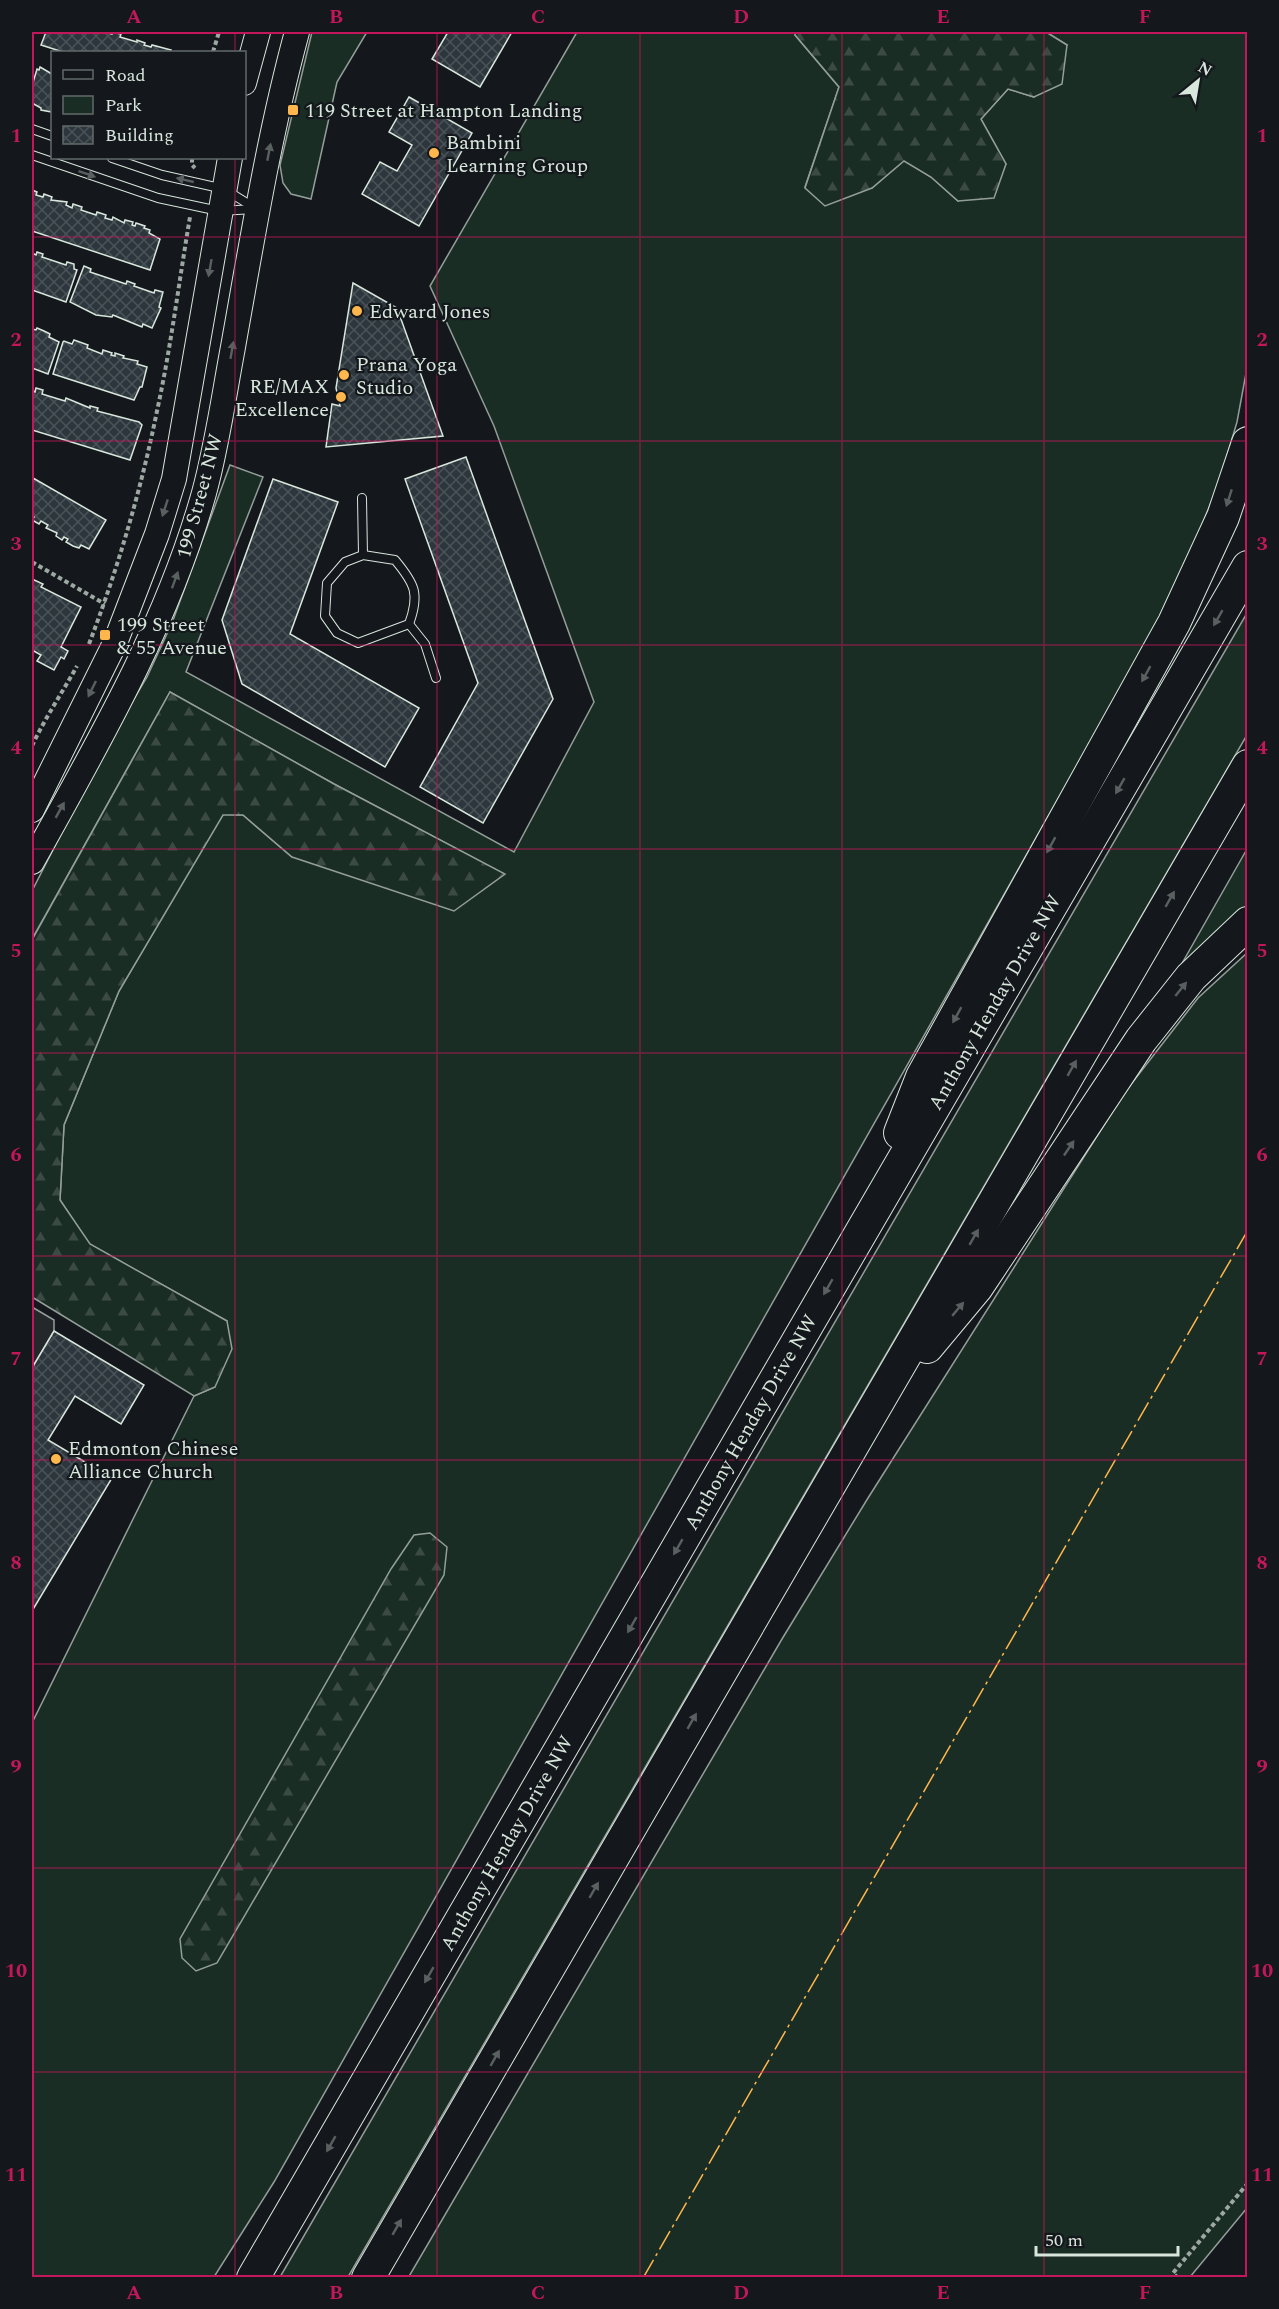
<svg xmlns="http://www.w3.org/2000/svg" width="1279" height="2309" font-family="Spectral,serif">
<style>
.green{fill:#1a2d24;stroke:#939e99;stroke-width:1.5}
.forest{fill:url(#forest-firs);stroke:#939e99;stroke-width:1.5}
.parking{fill:#24282b;stroke:#939e99;stroke-width:1.5}
.building{fill:url(#building-cross-hatch);stroke:#d8e6dc;stroke-width:1.5}
.lines{fill:none;stroke-linecap:round;stroke-linejoin:round}
.service-casing{stroke:#d8e6dc;stroke-width:10}
.secondary-casing{stroke:#d8e6dc;stroke-width:26}
.motorway-casing{stroke:#d8e6dc;stroke-width:34}
.path{stroke:#9da8a2;stroke-width:4;stroke-dasharray:4.5 3;stroke-linecap:butt}
.service{stroke:#14181c;stroke-width:8}
.secondary{stroke:#14181c;stroke-width:24}
.motorway{stroke:#14181c;stroke-width:32}
.power{stroke:#ffb74d;stroke-width:1.5;stroke-dasharray:21 4.5 3 4.5;stroke-linecap:butt}
.oneway{fill:#59605f}
.grid{fill:none;stroke:#c2185b;stroke-width:1.5;stroke-opacity:0.55}
.poi-dot{fill:#ffb74d;stroke:#14181c;stroke-width:2}
.labels{text-anchor:middle;stroke-width:4.5;stroke-linejoin:round;paint-order:stroke}
.poi-label{font-size:20px;fill:#d8e6dc;stroke:#14181c;text-anchor:start}
.street-label{font-size:20px;fill:#d8e6dc;stroke:#14181c}
.neatline{fill:none;stroke:#c2185b;stroke-width:2}
.grid-label{font-size:20px;text-anchor:middle;font-weight:bold;fill:#c2185b}
</style>
<defs>
<pattern id="forest-firs" width="22" height="20" patternUnits="userSpaceOnUse" patternTransform="scale(1.5)"><rect width="22" height="20" fill="#1a2d24"/><path d="M5 1l3.5 6h-7zM16 11l3.5 6h-7z" fill="#3b4b43"/></pattern>
<pattern id="building-cross-hatch" width="8" height="8" patternUnits="userSpaceOnUse" patternTransform="scale(1.5)"><rect width="8" height="8" fill="#2c363c"/><path d="M0 0l8 8M0 8l8-8" fill="none" stroke="#4a5358"/></pattern>
</defs>
<rect width="100%" height="100%" fill="#14181c"/>
<!-- green -->
<g class="green">
<path d="M312 32H367L337 82 311 199 291 194 283 183 280 165Z"/>
<path d="M577 32H796L795 35 839 87 805 187 872 188 904 160 931 177 958 201 1006 164 981 119 1008 89 1034 97 1067 45 1046 32H1247V368L1237 422 1219 482 1176 591 274 2182 214 2277H32V1723L194 1396 215 1387 227 1321 89 1244 60 1200 64 1125 119 991 223 814 243 815 292 857 504 874 334 784 170 692 32 939V891L105 748 147 677 172 623 230 465 263 477 186 672 514 852 594 702 494 426 430 286Z"/>
<path d="M1247 613V735L348 2277H280Z"/>
<path d="M1247 849V909L1164 995Z"/>
<path d="M1247 953V2208L1190 2277 408 2278 782 1639 868 1498 1125 1092 1198 998Z"/>
</g>
<!-- forest -->
<g class="forest">
<path d="M796 32H1046L1067 45 1062 84 1034 97 1008 89 981 119 1006 164 994 198 958 201 931 177 904 161 872 188 825 206 805 188 839 87 795 35Z"/>
<path d="M170 692 334 784 505 874 454 911 292 857 243 815H223L119 991 64 1125 60 1200 90 1244 227 1321 232 1349 215 1387 194 1396 32 1297V940Z"/>
<path d="M430 1533 447 1547 444 1575 217 1963 196 1971 182 1958 180 1939 391 1569 414 1535Z"/>
</g>
<!-- parking -->
<path class="parking" d="M32 1307 54 1320V1331L32 1368Z"/>
<!-- building -->
<g class="building">
<path d="M46 32H105L112 34 113 32 121 34 120 37 137 42V40L145 43 144 45 151 47 152 45 171 50 170 52H63L41 45Z"/>
<path d="M448 32H512L480 87 432 59Z"/>
<path d="M40 67 52 74V112L41 110V108L32 103V86L37 69 39 70Z"/>
<path d="M409 97 472 133 419 226 362 194 380 162 397 171 412 145 389 132Z"/>
<path d="M32 190 37 192 36 195 43 197 44 194 52 197 51 200 67 202 66 205 72 208 73 204 82 207 81 210 96 215 97 212 106 215 105 218 112 220 113 217 124 223 125 220 133 222 132 225 135 226 136 223 145 226 144 228 150 230 149 233 160 239 150 270 32 231Z"/>
<path d="M37 252 43 254 42 257 66 265 67 262 74 264V269L77 270 66 302 32 290V253L36 255Z"/>
<path d="M84 266 91 269 90 272 126 284 127 281 135 284 134 286 154 293 155 290 163 292 159 307 161 308 152 328 143 324 142 327 113 315 112 317 96 315 70 302Z"/>
<path d="M353 283 397 308 443 436 326 447 332 404 340 406 336 388Z"/>
<path d="M37 328 44 331 50 334 49 337 59 342 48 374 32 368V329L36 330Z"/>
<path d="M74 340 88 345 87 348 102 354 103 350 112 353 111 355 115 356V353L124 356 123 358 138 361 137 364 147 367 142 387H140L134 400 53 374 63 342 64 341 72 344Z"/>
<path d="M36 388 43 390 42 394 65 401 66 398 90 408V406L98 408 97 411 139 422 142 425 130 460 32 430V390L35 392Z"/>
<path d="M466 457 553 699 483 823 420 787 478 683 405 479Z"/>
<path d="M33 478 106 520 89 549 81 545 79 548 73 546 66 542 68 539 64 537 62 540 56 536 57 533 46 528 48 525 41 521 39 524 32 520 34 517 32 516Z"/>
<path d="M273 479 338 502 290 634 419 708 385 767 242 684 222 620Z"/>
<path d="M32 579 43 584 41 587 81 607 61 647 68 651 64 659 61 657 54 670 37 661 41 655 32 650Z"/>
<path d="M54 1331 144 1385 121 1424 75 1396 48 1440 112 1478 32 1611V1368Z"/>
</g>
<g class="lines">
<defs>
<g id="service">
<path d="M32 129 52 136"/>
<path d="M32 155 158 198 219 211 255 209"/>
<path d="M112 158 162 175 224 189 255 208"/>
<path d="M362 498 363 555"/>
<path d="M363 555 395 560C415 584 420 594 409 624L358 643 337 633 325 616 327 583 345 562Z"/>
<path d="M409 624 425 644 436 678"/>
</g>
<g id="secondary">
<path d="M244 83 258 32"/>
<path d="M32 810 115 643 157 534 174 479 230 158"/>
<path d="M32 862C98 743 167 625 204 493 217 446 224 395 233 347 252 241 269 135 297 32"/>
</g>
<g id="motorway">
<path d="M900 1133 922 1077 1174 623 1223 517 1248 443"/>
<path d="M927 1347 977 1287 1141 1040 1191 977 1248 923"/>
<path d="M253 2278 1248 567"/>
<path d="M368 2278 1248 766"/>
</g>
</defs>
<!-- service casing -->
<use href="#service" class="service-casing"/>
<!-- secondary casing -->
<use href="#secondary" class="secondary-casing"/>
<!-- motorway casing -->
<use href="#motorway" class="motorway-casing"/>
<!-- path -->
<g class="path">
<path d="M213 52 219 32"/>
<path d="M192 158V165L195 168"/>
<path d="M32 562 105 604"/>
<path d="M89 644C118 568 141 490 157 411 171 347 179 281 190 217"/>
<path d="M32 746C45 718 62 693 77 666"/>
<path d="M1178 2278 1173 2273 1248 2183"/>
</g>
<!-- service -->
<use href="#service" class="service"/>
<!-- secondary -->
<use href="#secondary" class="secondary"/>
<!-- motorway -->
<use href="#motorway" class="motorway"/>
<!-- power -->
<path class="power" d="M643 2278 1248 1230"/>
</g>
<!-- one-way arrows -->
<defs><path id="oneway-solid" d="M-6-.8H1V-3.2L6.5 0L1 3.2V.8H-6Z" transform="scale(1.5)"/></defs>
<g class="oneway">
<use href="#oneway-solid" transform="translate(269 152) rotate(-79)"/>
<use href="#oneway-solid" transform="translate(87 174) rotate(19)"/>
<use href="#oneway-solid" transform="translate(185 180) rotate(-167)"/>
<use href="#oneway-solid" transform="translate(210 268) rotate(100)"/>
<use href="#oneway-solid" transform="translate(232 350) rotate(-80)"/>
<use href="#oneway-solid" transform="translate(1229 498) rotate(108)"/>
<use href="#oneway-solid" transform="translate(165 508) rotate(108)"/>
<use href="#oneway-solid" transform="translate(175 580) rotate(-70)"/>
<use href="#oneway-solid" transform="translate(1218 618) rotate(120)"/>
<use href="#oneway-solid" transform="translate(1146 674) rotate(119)"/>
<use href="#oneway-solid" transform="translate(92 689) rotate(116)"/>
<use href="#oneway-solid" transform="translate(1120 786) rotate(120)"/>
<use href="#oneway-solid" transform="translate(60 810) rotate(-61)"/>
<use href="#oneway-solid" transform="translate(1051 845) rotate(119)"/>
<use href="#oneway-solid" transform="translate(1170 899) rotate(-60)"/>
<use href="#oneway-solid" transform="translate(1181 989) rotate(-51)"/>
<use href="#oneway-solid" transform="translate(957 1015) rotate(119)"/>
<use href="#oneway-solid" transform="translate(1072 1068) rotate(-60)"/>
<use href="#oneway-solid" transform="translate(1069 1148) rotate(-56)"/>
<use href="#oneway-solid" transform="translate(974 1237) rotate(-60)"/>
<use href="#oneway-solid" transform="translate(828 1287) rotate(120)"/>
<use href="#oneway-solid" transform="translate(958 1309) rotate(-50)"/>
<use href="#oneway-solid" transform="translate(678 1547) rotate(120)"/>
<use href="#oneway-solid" transform="translate(632 1625) rotate(120)"/>
<use href="#oneway-solid" transform="translate(692 1721) rotate(-60)"/>
<use href="#oneway-solid" transform="translate(594 1890) rotate(-60)"/>
<use href="#oneway-solid" transform="translate(429 1975) rotate(120)"/>
<use href="#oneway-solid" transform="translate(495 2058) rotate(-60)"/>
<use href="#oneway-solid" transform="translate(331 2144) rotate(120)"/>
<use href="#oneway-solid" transform="translate(397 2227) rotate(-60)"/>
</g>
<!-- grid -->
<path class="grid" d="M235 32V52M437 32V2278M640 32V2278M842 32V2278M1044 32V2278M235 158V2278M32 237H1248M32 441H1248M32 645H1248M32 849H1248M32 1053H1248M32 1256H1248M32 1460H1248M32 1664H1248M32 1868H1248M32 2072H1248"/>
<!-- markers -->
<g class="poi-dot">
<rect x="287" y="104" width="12" height="12" rx="3"/>
<circle cx="434" cy="153" r="6"/>
<circle cx="357" cy="311" r="6"/>
<circle cx="344" cy="375" r="6"/>
<circle cx="341" cy="397" r="6"/>
<rect x="99" y="629" width="12" height="12" rx="3"/>
<circle cx="56" cy="1459" r="6"/>
</g>
<g class="labels">
<!-- poi labels -->
<g class="poi-label">
<text x="305" y="117">119 Street at Hampton Landing</text>
<text x="446" y="149">Bambini<tspan x="446" dy="23">Learning Group</tspan></text>
<text x="369" y="318">Edward Jones</text>
<text x="356" y="371">Prana Yoga<tspan x="356" dy="23">Studio</tspan></text>
<text x="329" y="393" text-anchor="end">RE/MAX<tspan x="329" dy="23">Excellence</tspan></text>
<text x="117" y="631">199 Street<tspan x="117" dy="23">&amp; 55 Avenue</tspan></text>
<text x="68" y="1455">Edmonton Chinese<tspan x="68" dy="23">Alliance Church</tspan></text>
</g>
<!-- street labels -->
<g class="street-label">
<text transform="translate(199 496) rotate(-75)" y="7">199 Street NW</text>
<text transform="translate(994 1002) rotate(-60)" y="7">Anthony Henday Drive NW</text>
<text transform="translate(750 1422) rotate(-60)" y="7">Anthony Henday Drive NW</text>
<text transform="translate(506 1843) rotate(-60)" y="7">Anthony Henday Drive NW</text>
</g>
</g>
<!-- border -->
<rect width="1279" height="2309" fill="none" stroke="#14181c" stroke-width="66"/>
<!-- legend -->
<rect x="51" y="51" width="195" height="108" fill="#14181c" stroke="#626a69" stroke-width="1.5"/>
<rect x="63" y="70" width="30" height="9" fill="#14181c" stroke="#626a69" stroke-width="1.5"/>
<text x="105" y="81" font-size="18" fill="#d8e6dc">Road</text>
<rect x="63" y="96" width="30" height="18" fill="#1a2d24" stroke="#626a69" stroke-width="1.5"/>
<text x="105" y="111" font-size="18" fill="#d8e6dc">Park</text>
<rect x="63" y="126" width="30" height="18" fill="url(#building-cross-hatch)" stroke="#626a69" stroke-width="1.5"/>
<text x="105" y="141" font-size="18" fill="#d8e6dc">Building</text>
<!-- north arrow -->
<g transform="translate(1198 81) rotate(30)" stroke="#14181c" stroke-width="4.5" paint-order="stroke">
<path d="M0-4.5L10 22L0 15L-10 22Z" fill="#d8e6dc"/>
<text y="-9" font-size="16" font-weight="bold" text-anchor="middle" fill="#d8e6dc">N</text>
</g>
<!-- scale -->
<path d="M1036 2246v9h142v-9" fill="none" stroke="#d8e6dc" stroke-width="3"/>
<text x="1045" y="2246" font-size="18" fill="#d8e6dc" stroke="#14181c" stroke-width="4.5" paint-order="stroke">50 m</text>
<rect x="33" y="33" width="1213" height="2243" class="neatline"/>
<g class="grid-label">
<text x="134" y="23">A</text>
<text x="336" y="23">B</text>
<text x="538" y="23">C</text>
<text x="741" y="23">D</text>
<text x="943" y="23">E</text>
<text x="1145" y="23">F</text>
<text x="16" y="142">1</text>
<text x="1262" y="142">1</text>
<text x="16" y="346">2</text>
<text x="1262" y="346">2</text>
<text x="16" y="550">3</text>
<text x="1262" y="550">3</text>
<text x="16" y="754">4</text>
<text x="1262" y="754">4</text>
<text x="16" y="957">5</text>
<text x="1262" y="957">5</text>
<text x="16" y="1161">6</text>
<text x="1262" y="1161">6</text>
<text x="16" y="1365">7</text>
<text x="1262" y="1365">7</text>
<text x="16" y="1569">8</text>
<text x="1262" y="1569">8</text>
<text x="16" y="1773">9</text>
<text x="1262" y="1773">9</text>
<text x="16" y="1977">10</text>
<text x="1262" y="1977">10</text>
<text x="16" y="2181">11</text>
<text x="1262" y="2181">11</text>
<text x="134" y="2299">A</text>
<text x="336" y="2299">B</text>
<text x="538" y="2299">C</text>
<text x="741" y="2299">D</text>
<text x="943" y="2299">E</text>
<text x="1145" y="2299">F</text>
</g>
</svg>
